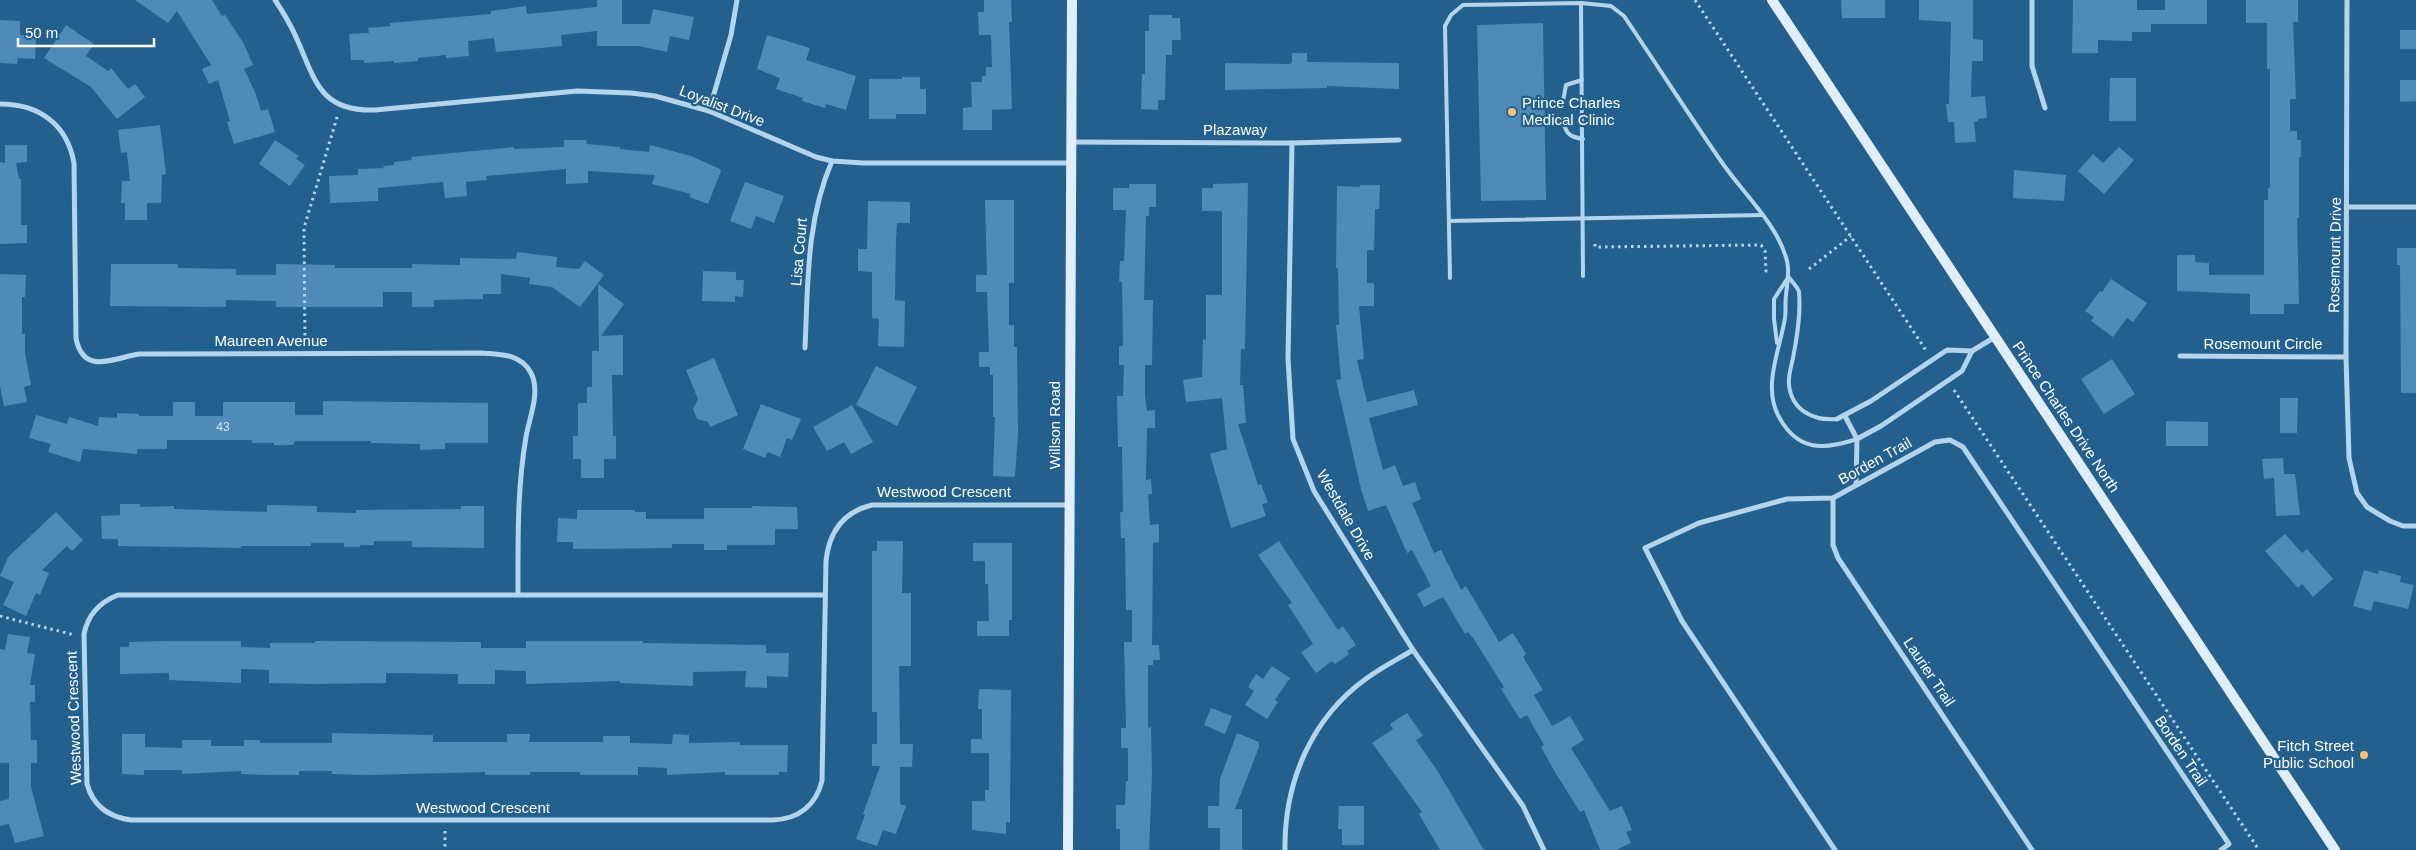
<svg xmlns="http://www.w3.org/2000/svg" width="2416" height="850" font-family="Helvetica,sans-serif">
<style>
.building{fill:#508bb7}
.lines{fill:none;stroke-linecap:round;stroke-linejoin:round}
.path{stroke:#b4d4eb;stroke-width:3;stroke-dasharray:2.5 4;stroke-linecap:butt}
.lane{stroke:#b4d4eb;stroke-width:4}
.street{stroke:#b4d4eb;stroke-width:5}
.secondary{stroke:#dfeef9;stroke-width:10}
.poi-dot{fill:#f6c177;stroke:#24608e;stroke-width:2}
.labels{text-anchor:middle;stroke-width:4.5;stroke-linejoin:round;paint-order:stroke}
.number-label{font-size:12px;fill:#d3e2ed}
.poi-label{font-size:15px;fill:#fff;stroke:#24608e;text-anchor:start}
.street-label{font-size:15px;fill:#fff;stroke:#24608e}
</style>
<rect width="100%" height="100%" fill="#24608e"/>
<!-- building -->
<g class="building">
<path d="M135 0H212L222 16 225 15 244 44 253 65 244 69 255 92 261 111 268 109 275 132 234 144 227 122 230 121 218 80 209 84 202 69 211 65 177 11 168 23Z"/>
<path d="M597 0H622V24H650L653 9 694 17 689 40 670 36 667 52 639 46H597V31L561 35 562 46 496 52 494 38 468 41 469 56 446 58V55L418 58V61L394 63V61L364 63V60H351L349 34 369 33 368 28 391 26 390 23 491 14V11L526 6 527 14 597 7Z"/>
<path d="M984 0H1011L1012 22H1009L1012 109 992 110V130H963V108L972 107 971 82H982V76H986V67H992L991 35H979L978 12H984Z"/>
<path d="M1841 0H1885V18H1842Z"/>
<path d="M1919 0H1973V39L1983 40V61H1972L1971 97 1985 96 1987 118 1978 119V121L1974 122 1976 142 1955 143 1954 122H1948L1946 104H1949L1951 22 1919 20Z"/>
<path d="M2073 0H2137V10H2165V0H2207V24H2151V32H2132V41L2098 40V53H2072Z"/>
<path d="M2246 0H2298V22H2293L2296 99H2290V131H2297V140H2301V157H2299V218H2297L2299 304H2284V314H2250V294L2177 291V255H2195V262L2209 263V275H2264V200H2268V188H2270V69H2267V23H2246Z"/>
<path d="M1149 15H1172V18H1180L1181 40H1172V55H1166L1165 100H1158V110L1141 109 1142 74H1145V31H1149Z"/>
<path d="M0 20 20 21V35L36 36 35 59 18 58 17 64 0 63Z"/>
<path d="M1543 23 1546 200 1481 201 1477 25Z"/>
<path d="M66 25 94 44 86 56 108 71 111 68 128 89 135 84 145 97 117 119 91 87 44 58Z"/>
<rect x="2400" y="30" width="16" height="19"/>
<path d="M767 35 810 48 806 60 856 76 846 110 826 104 825 108 802 101 803 98 776 89 780 78 757 69Z"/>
<path d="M1292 53H1307V62L1399 63V89L1327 86V88L1225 90V63L1289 64 1292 63Z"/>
<path d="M902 77H920V89H926V114H896V119H869V79H902Z"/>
<path d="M2110 78H2136V121H2109Z"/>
<path d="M2400 80H2416V101L2400 102Z"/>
<path d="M160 125 166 174 162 175 161 203H147V220H125V203H121L122 181H130L127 152 121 153 118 130Z"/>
<path d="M275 140 299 156 296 159 305 165 290 186 259 164Z"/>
<path d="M564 140H586L587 144 620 147V149L649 152 650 145 691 156 720 169 721 171 708 204 689 197 691 194 652 184 655 175 588 171V183L566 184V169L486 176 487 180 466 182 467 196 445 198 443 182 378 188V201L330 203 329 176 358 175V169L384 168 383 166 394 165V162L412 160 411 157 514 147V149L564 147Z"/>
<path d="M5 145H27V162L16 163 19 179H21V225H27V243L0 244V162L5 163Z"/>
<path d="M2119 147 2134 160 2104 194 2078 171 2093 154 2103 163Z"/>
<path d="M2014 170 2066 175 2064 201 2013 198Z"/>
<path d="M745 182 784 196 774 223 756 216 751 229 730 221Z"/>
<path d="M1248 183 1245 349H1241L1240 385H1243L1246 423 1238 424 1258 485 1261 484 1268 503 1262 504 1266 516 1231 528 1210 454 1227 449 1222 398 1186 402 1183 380 1202 377 1203 339 1206 340V295H1222V211H1202V188H1213V184Z"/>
<path d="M1129 184H1156V207H1149V216H1146L1144 300H1153L1152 365H1145V396L1147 411 1155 410V428H1147L1146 480 1151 479 1152 494H1148L1150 525 1159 524V542L1153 543 1152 645H1159L1160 660H1153V665H1148V728L1151 727 1152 775 1149 850H1120V829H1116V805H1125L1126 781H1128V748H1121V728H1126L1124 642H1132V610H1126L1125 538H1121L1120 512H1123L1122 447H1118L1117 396H1123L1124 365H1119V346H1123L1122 282 1119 281 1120 261H1124L1126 210H1113V188H1129Z"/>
<path d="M1360 185H1380L1379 209H1375L1374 250H1367V283H1374V306H1359L1364 359 1357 360 1367 402 1414 390 1418 405 1369 418 1383 470 1395 465 1403 486 1415 482 1421 499 1412 503 1434 553 1441 550 1461 590 1466 586 1499 642 1513 633 1526 654 1523 657 1543 690 1534 695 1552 726 1570 716 1584 740 1571 748 1610 811 1622 806 1632 830 1626 832 1631 843 1616 850H1600L1584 810 1580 812 1555 772 1541 747 1544 745 1527 715 1520 719 1501 689 1504 687 1473 638 1468 632 1465 634 1443 597 1424 607 1417 594 1431 586 1412 550 1407 553 1386 505 1368 511 1361 489 1336 380 1341 379 1336 325H1339L1338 268H1336L1337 186 1360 187Z"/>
<path d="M985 200H1014V283H1009V325H1014V347H1017L1018 434 1015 477 993 476 995 417H993V375H990V367H979V352H989L987 292H976V275H987Z"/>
<path d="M868 201 910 202V223H897L896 239 895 300 905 301 904 347 878 346 879 319 872 318V272L858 271V249H867Z"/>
<path d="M2397 248H2416V393H2401L2400 265H2397Z"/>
<path d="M517 252 557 257 556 267 579 269 585 261 604 275 580 307 552 287 529 284 530 278 501 274V294H483V299L434 300V307H412V292H383V307H276V301L226 300V307L110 306 111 264H178V268L236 269V275H276V264L335 265V268H412V264L460 265V258L516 259Z"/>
<path d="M703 271 736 272V280H744L743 297 735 296V302L702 301Z"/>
<path d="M0 274 26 275 25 297H22V334H25V353L31 385 24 387 27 402 4 406 0 386Z"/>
<path d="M2111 279 2147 303 2133 322 2127 318 2113 337 2091 321 2094 317 2085 311 2100 291 2102 292Z"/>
<path d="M598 284 624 304 601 336 623 335V375H612L613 436H616V459H604V478H581V459H573V436H578V403H587V387H592V351H599Z"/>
<path d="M714 358 738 415 710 427 708 422 697 419 693 409 698 399 686 370Z"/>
<path d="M2112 359 2135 394 2104 414 2081 379Z"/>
<path d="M876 366 917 387 897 426 856 405Z"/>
<path d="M2280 398H2298L2297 433H2280Z"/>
<path d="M323 401 488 403V443H445V449L420 450V444L371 443V441H295L293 445H274V443H252V440H167V449H137V454L83 449 80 462 48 452 51 444 29 438 36 415 67 424 69 417 98 426 99 417 117 418V413L139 414V416H173V402H195V416H223V402H295V415H323Z"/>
<path d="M761 404 801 419 792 440 787 438 780 457 768 452 765 458 743 449Z"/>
<path d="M852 405 873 442 851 454 844 442 827 451 813 427Z"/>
<path d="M2166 421 2208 422V446H2166Z"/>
<path d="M2283 458 2284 474H2295L2300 515 2276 516 2274 478 2264 479 2262 459Z"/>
<path d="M120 504H140V507L174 506V509L267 512V505L317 506V512L356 513V510L461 509V506H484V548L412 547V541H374V545H360V547H344V543H311V546H241V548L118 546V539H102L101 516 120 515Z"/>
<path d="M752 506 797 507 798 529H775V545H727V550H704V544H672V548L573 549V542H557L558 518 577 519V510H635V512H646V519H704V508H752Z"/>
<path d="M56 512 83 540 72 551 67 546 42 570 49 573 40 595 36 593 26 616 3 605 14 582 0 576 8 557Z"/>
<path d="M2285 534 2302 553 2307 549 2333 579 2313 597 2302 584 2298 588 2265 551Z"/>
<path d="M877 541H903L902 593H911V666H899L900 744H913L912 767H900V804L906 806 896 834 883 830 877 846 856 839 865 815 863 814 880 766H872V744H877V712H872V551H877Z"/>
<path d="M1279 541 1338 630 1343 626 1356 645 1347 651 1349 654 1335 664 1332 661 1316 673 1301 652 1313 644 1288 605 1292 603 1258 555Z"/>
<path d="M973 543H1012V620H1009V636H977V621H989L988 584H985V561H973Z"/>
<path d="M2364 570 2378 574 2379 570 2401 576 2400 582 2414 585 2408 609 2374 601 2371 611 2353 606Z"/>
<path d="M8 634 30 637 27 653 35 654 30 685H35V702H30L31 740H37V763H31V787L44 836 15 843 9 824 0 826V801L9 799V763H0V649L5 650Z"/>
<path d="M169 641H241V647L270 648V643H315V641L481 642V648H526V641H643V643L766 645V653H789L788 677 767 676V688L745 687 746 671 693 672V686L620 683V681L526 684V671L495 670V684H458V674L386 673V683L315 684 269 683V670L241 669V683L169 680V673L120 674V647H129V642Z"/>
<path d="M1272 666 1290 678 1275 700 1278 702 1267 719 1245 705 1254 691 1248 687 1256 674 1263 679Z"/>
<path d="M979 689 1011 690 1010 823 1006 822V834L972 830V801H985V790H989V753H971V739H982V709H978Z"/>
<path d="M1211 708 1232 716 1225 734 1204 725Z"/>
<path d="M1407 713 1423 736 1416 740 1437 770 1484 850H1440L1419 814 1422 812 1372 743 1393 729 1390 724Z"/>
<path d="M332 733 433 735V742H507V734H530L529 742H603V736H630V743L672 744 673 734 689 735V743L740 742V745H788L787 772H779V775H725V772L667 775V768L638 767V775H580V772H530V775H485V772L366 775 332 774V771H299V775H273L241 774V771L182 774V770H144V775L122 774V734H145V747L182 748V740H211V746H244V740H260V743H332Z"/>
<path d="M1237 733 1259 742V747L1235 809H1242V850H1220V828H1208V806H1219L1220 779Z"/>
<path d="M1339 806H1364V845H1342V829H1338Z"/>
</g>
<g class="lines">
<!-- path -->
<g class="path">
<path d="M1695 0 1927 352"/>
<path d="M1595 244V247L1761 245 1765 251 1766 271H1768"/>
<path d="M1809 269 1851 236"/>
<path d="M305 342 304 228 338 114"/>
<path d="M1954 390 2259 850"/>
<path d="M0 616 74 635"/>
<path d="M445 831V850"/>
</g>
<!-- lane -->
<g class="lane">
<path d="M1581 3 1583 276"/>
<path d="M1563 101 1566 85 1582 80"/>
<path d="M1563 121C1566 134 1570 137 1583 139"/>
<path d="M1449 221 1762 215"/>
<path d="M1788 276C1791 281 1798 287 1799 292 1801 314 1797 337 1793 358 1791 367 1788 376 1789 385 1792 411 1814 421 1837 419"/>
<path d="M1450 278 1445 26 1451 15 1463 5 1581 3 1611 6 1624 16C1657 65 1689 115 1723 164 1744 194 1778 225 1787 261 1790 272 1787 284 1786 295 1785 302 1786 310 1785 318 1780 350 1762 386 1779 417 1798 452 1824 450 1857 439"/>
<path d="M1777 343 1774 319V299L1787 279"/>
</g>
<!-- street -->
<g class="street">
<path d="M275 0C283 12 290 23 296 37 315 79 319 112 375 110L577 91 631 93 655 96 709 111 816 157 832 161 863 163H1070"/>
<path d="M2032 0V66L2045 108"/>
<path d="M2347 0 2346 357 2349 458 2357 493 2367 507 2390 521 2403 526H2416"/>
<path d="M0 104C39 104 67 124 74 163L76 338C83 376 114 358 139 354L481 353C501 354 521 354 531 373 541 392 529 418 526 437 517 489 518 541 518 594"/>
<path d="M709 111 731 35 737 0"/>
<path d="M1071 142 1292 143 1399 140"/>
<path d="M1292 143 1288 359 1293 439 1314 491 1413 650 1523 806 1544 850"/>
<path d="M2348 207H2416"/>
<path d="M805 348C808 284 806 221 832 161"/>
<path d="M2180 356 2346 357"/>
<path d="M1845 416 1857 439"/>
<path d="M1837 419 1871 401 1947 350 1972 351 1995 337"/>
<path d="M1857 439 1881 426 1962 371 1972 351"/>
<path d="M1856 485 1857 439"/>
<path d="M1833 498V545L1838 558 2032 850"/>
<path d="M825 595H118C100 602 88 614 84 634L87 784C93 806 109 817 131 820H773C799 819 816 805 822 781L826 561C829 532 843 512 872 505H1070"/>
<path d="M1285 850C1284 783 1311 718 1367 678 1382 667 1398 659 1413 650"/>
<path d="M1835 850 1682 621 1645 548 1699 523 1787 499 1833 498 1935 442 1950 440 1963 447 2229 844 2221 850"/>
</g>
<!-- secondary -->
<g class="secondary">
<path d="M1772 0 2335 850"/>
<path d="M1068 850 1072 0"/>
</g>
</g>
<!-- markers -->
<g class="poi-dot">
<circle cx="1512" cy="112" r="5"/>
<circle cx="2364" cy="755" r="5"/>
</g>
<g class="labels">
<!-- number labels -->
<g class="number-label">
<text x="223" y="431">43</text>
</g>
<!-- poi labels -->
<g class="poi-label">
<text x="1522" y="108">Prince Charles<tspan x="1522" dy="17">Medical Clinic</tspan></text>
<text x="2354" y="751" text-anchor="end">Fitch Street<tspan x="2354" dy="17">Public School</tspan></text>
</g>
<!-- street labels -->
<g class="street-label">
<text transform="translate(722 106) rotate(21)" y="5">Loyalist Drive</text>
<text x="1235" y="135">Plazaway</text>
<text transform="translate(799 252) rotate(-85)" y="5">Lisa Court</text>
<text transform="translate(2335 255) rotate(-89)" y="5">Rosemount Drive</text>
<text x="271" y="346">Maureen Avenue</text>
<text x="2263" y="349">Rosemount Circle</text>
<text transform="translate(2066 417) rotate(56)" y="5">Prince Charles Drive North</text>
<text transform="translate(1055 425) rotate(-90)" y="5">Willson Road</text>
<text transform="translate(1875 461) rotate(-29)" y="5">Borden Trail</text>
<text x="944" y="497">Westwood Crescent</text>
<text transform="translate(1346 515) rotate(60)" y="5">Westdale Drive</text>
<text transform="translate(1929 672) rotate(56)" y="5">Laurier Trail</text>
<text transform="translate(74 718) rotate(-92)" y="5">Westwood Crescent</text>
<text transform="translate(2181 751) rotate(56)" y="5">Borden Trail</text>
<text x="483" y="813">Westwood Crescent</text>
</g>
</g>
<!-- scale -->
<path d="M18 38v8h136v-8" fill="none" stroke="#ffffff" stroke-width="2.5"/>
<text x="25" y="38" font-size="15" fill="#ffffff" stroke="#24608e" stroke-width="4" paint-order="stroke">50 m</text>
</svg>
